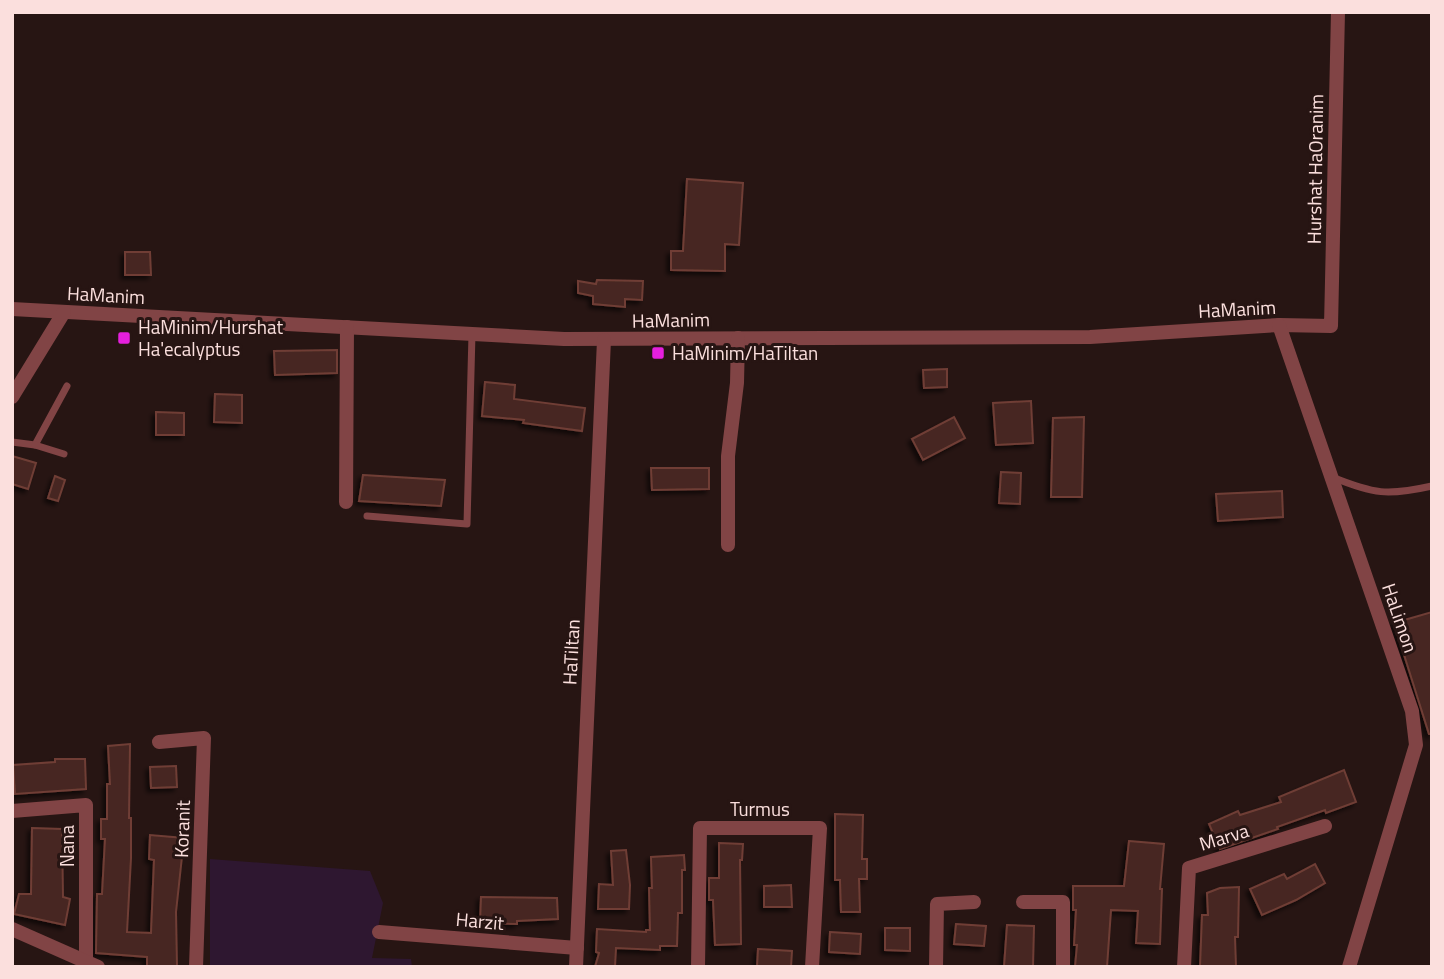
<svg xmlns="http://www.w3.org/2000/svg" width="1444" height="979" font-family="'Titillium Web',sans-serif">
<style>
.green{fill:#2e1730}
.building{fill:#462721;stroke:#6f3e36;stroke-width:2;filter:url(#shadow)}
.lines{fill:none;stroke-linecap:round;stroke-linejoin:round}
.lane{stroke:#814445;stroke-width:7}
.street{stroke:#814445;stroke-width:14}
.poi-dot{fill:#e51fdd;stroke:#271513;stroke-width:2.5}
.labels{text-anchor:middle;stroke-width:6;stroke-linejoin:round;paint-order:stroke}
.street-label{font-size:19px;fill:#fbdfdd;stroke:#271513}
.poi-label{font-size:19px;fill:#fbdfdd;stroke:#271513;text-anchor:start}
</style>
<defs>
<filter id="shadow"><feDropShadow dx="-3.5" dy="3.5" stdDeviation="2" flood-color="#0009"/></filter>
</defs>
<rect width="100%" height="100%" fill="#271513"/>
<!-- green -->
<path class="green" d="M210 859 370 871 383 903 372 958 411 959 412 967H210Z"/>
<!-- building -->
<g class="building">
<path d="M687 179 743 183 739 245 725 244V271L671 270V251H683Z"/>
<path d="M125 252H150L151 275H125Z"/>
<path d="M597 280 643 281 642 300 625 299V307L593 304V296L578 293V281L596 284Z"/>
<path d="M337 350V373L275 375 274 351Z"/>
<path d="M947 369V387L924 388 923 370Z"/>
<path d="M485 382 515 385 514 399 585 408 582 431 523 423 524 420 482 416Z"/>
<path d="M215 394 242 395V423L214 422Z"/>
<path d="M1031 401 1033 443 996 445 993 403Z"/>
<path d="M156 412 184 413V435H156Z"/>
<path d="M954 417 965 438 923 460 912 439Z"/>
<path d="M1084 417 1082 497H1051L1053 418Z"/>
<path d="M12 456 36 463 28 489 12 484Z"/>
<path d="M651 468H709V489L652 490Z"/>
<path d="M1001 472 1021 473 1020 504 999 503Z"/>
<path d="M363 475 445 480 441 506 359 501Z"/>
<path d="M55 476 65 480 58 501 48 498Z"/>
<path d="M1282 491 1283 517 1218 521 1216 494Z"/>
<path d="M1432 612V734H1429L1394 623Z"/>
<path d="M130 744 129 818H131V858L127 932 151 933 154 860 149 859 150 835 184 838 176 912 177 967H147V957L96 953 97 894H102L105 839H101V819H107V784H110L108 746Z"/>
<path d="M55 759H85L86 789 15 794 13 765 55 762Z"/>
<path d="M176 766 177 787 151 788 150 767Z"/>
<path d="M1344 770 1356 802 1326 813 1325 810 1277 827 1278 829 1220 849 1209 824 1238 811 1240 815 1281 802 1279 797Z"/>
<path d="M835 814 863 815 862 859H867V879H859L860 912H841L840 880H835Z"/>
<path d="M32 828 62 829 63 897 70 899 65 925 14 914 19 894H31Z"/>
<path d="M1129 841 1164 844 1160 889H1162L1160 944 1136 943 1138 911 1111 910 1107 967H1075L1077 945H1074L1076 910H1073V886H1124Z"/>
<path d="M719 843 743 844 742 860H740L741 944 715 945 713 900H709V878H719Z"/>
<path d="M626 850 630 885 629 909H598L599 884 613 885 611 851Z"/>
<path d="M684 855 685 870H682V913H678L677 946H660V950L616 948 615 967H595L599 953 596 952 597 929 646 932V930H650L649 888H652L651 857Z"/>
<path d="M1315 864 1325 883 1296 900 1262 915 1250 889 1284 874 1287 879Z"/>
<path d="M791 885 792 907H764V886Z"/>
<path d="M1239 887 1238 937H1235L1236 967H1200L1202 915H1208L1207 893 1220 888Z"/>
<path d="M481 897 557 898 558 919 517 921V924L480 923Z"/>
<path d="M956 924 986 926 984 946 954 944Z"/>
<path d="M1007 925 1034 926 1033 967H1004Z"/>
<path d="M885 928H910V951L885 950Z"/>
<path d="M830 932 861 934 860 954 829 952Z"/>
<path d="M758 949 792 951 791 967H757Z"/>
</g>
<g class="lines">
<!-- lane -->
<g class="lane">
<path d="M12 442 35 445 67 386"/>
<path d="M35 445 64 454"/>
<path d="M1332 477C1374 494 1387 496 1432 486"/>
<path d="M367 516 467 524 472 334"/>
</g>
<!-- street -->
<g class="street">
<path d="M12 309 564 339 1090 337 1279 325 1331 326 1338 12"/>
<path d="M1279 325 1412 711 1416 745 1349 967"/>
<path d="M12 397 64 312"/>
<path d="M346 502 347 327"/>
<path d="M728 545V456L737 383 738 338"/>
<path d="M159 742 204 738 196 967"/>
<path d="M12 811 86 805V962"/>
<path d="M1023 902H1063V967"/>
<path d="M12 929 98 967"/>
<path d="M379 932 577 948"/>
<path d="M576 967 604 340"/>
<path d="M698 967 700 828H820L812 967"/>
<path d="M936 967 937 904 974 902"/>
<path d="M1184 967 1189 868 1325 826"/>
</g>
</g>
<!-- markers -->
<g class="poi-dot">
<rect x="117" y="331" width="14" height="14" rx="3.5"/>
<rect x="651" y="346" width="14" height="14" rx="3.5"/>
</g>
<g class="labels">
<!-- street labels -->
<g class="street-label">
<text transform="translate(1315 169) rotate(-89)" y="7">Hurshat HaOranim</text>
<text transform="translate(106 295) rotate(3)" y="7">HaManim</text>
<text transform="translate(1237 309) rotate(-3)" y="7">HaManim</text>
<text transform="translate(671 320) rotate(-1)" y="7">HaManim</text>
<text transform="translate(1400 618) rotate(71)" y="7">HaLimon</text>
<text transform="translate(571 652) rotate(-87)" y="7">HaTiltan</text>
<text x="760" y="816">Turmus</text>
<text transform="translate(182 829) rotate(-88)" y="7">Koranit</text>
<text transform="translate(1224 837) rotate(-17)" y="7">Marva</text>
<text transform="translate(67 846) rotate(-90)" y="7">Nana</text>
<text transform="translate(480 921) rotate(5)" y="7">Harzit</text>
</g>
<!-- poi labels -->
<g class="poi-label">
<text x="138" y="334">HaMinim/Hurshat<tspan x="138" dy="22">Ha'ecalyptus</tspan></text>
<text x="672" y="360">HaMinim/HaTiltan</text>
</g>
</g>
<!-- border -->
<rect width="1444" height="979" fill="none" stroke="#fbdfdd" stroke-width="28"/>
</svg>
